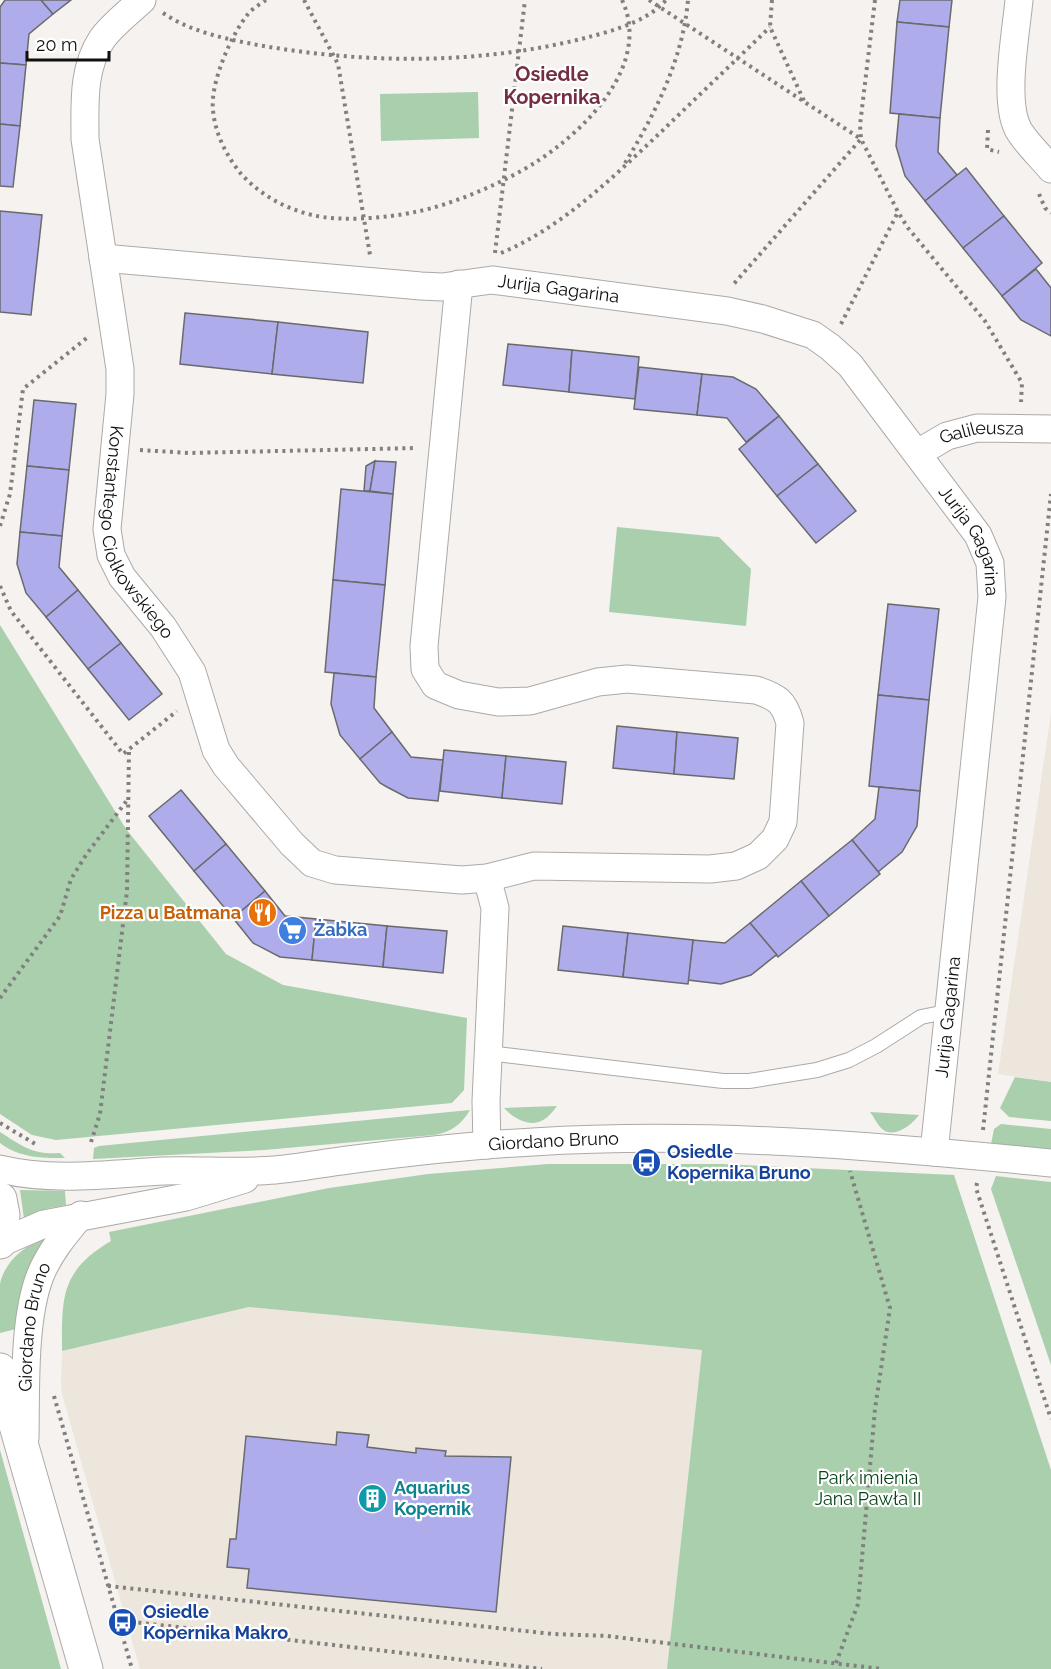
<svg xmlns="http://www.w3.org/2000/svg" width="1051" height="1669" font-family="Raleway,sans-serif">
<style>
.built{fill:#ede6dd}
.green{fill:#a9cfad}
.building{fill:#aeacea;stroke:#6a6a6d;stroke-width:1.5}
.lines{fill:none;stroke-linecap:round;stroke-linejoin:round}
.service-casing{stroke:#acaaa7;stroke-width:16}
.minor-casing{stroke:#acaaa7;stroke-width:29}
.secondary-casing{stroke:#acaaa7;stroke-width:35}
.path{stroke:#82807e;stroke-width:4;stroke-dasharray:3 4.5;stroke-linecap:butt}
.service{stroke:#fff;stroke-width:14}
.minor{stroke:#fff;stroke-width:27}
.secondary{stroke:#fff;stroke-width:33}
.labels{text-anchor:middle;stroke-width:4.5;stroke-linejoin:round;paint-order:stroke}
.street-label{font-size:18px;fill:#100f0e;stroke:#fff}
.food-label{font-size:18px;font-weight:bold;fill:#c56008;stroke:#fff;text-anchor:end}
.shop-label{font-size:18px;font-weight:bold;fill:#366cbe;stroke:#fff;text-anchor:start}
.transit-label{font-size:18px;font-weight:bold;fill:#164399;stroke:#fff;text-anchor:start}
.park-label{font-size:18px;fill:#054417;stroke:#fff}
.culture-label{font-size:18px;font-weight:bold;fill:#0d838f;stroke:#fff;text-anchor:start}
.neighbourhood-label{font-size:20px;font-weight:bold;fill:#742e44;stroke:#fff}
</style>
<rect width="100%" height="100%" fill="#f5f2ef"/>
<!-- built -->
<g class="built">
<path d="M1051 713V1082L998 1074Z"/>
<path d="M249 1307 702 1350 667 1669H140L62 1394 61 1383 62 1351Z"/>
</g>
<!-- green -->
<g class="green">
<path d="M478 92 479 138 381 141 380 94Z"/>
<path d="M617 527 719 537 751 569 746 626 609 612Z"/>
<path d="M0 625 126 829 226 954 283 985 467 1018 464 1090 452 1103 56 1140 32 1135 0 1114Z"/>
<path d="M1015 1077 1051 1082V1121L1009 1117 1000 1108Z"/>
<path d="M557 1106C553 1111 549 1117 543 1120 530 1128 513 1118 504 1108Z"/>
<path d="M470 1110C461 1125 451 1132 434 1135L264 1150 93 1159 94 1148 99 1146Z"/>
<path d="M870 1112 919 1115C912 1125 893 1140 881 1128 877 1124 874 1117 870 1112Z"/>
<path d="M1001 1124 1051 1129V1150L991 1144 994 1129Z"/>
<path d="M0 1132C22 1146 33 1155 60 1153L65 1158C41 1158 20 1158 0 1143Z"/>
<path d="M548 1164H722L954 1175 1051 1470V1669H667L702 1350 249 1307 62 1351C62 1298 60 1271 111 1241L109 1232 329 1188 428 1174Z"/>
<path d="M996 1176 1051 1182V1365L991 1189Z"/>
<path d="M20 1190 65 1191 66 1205 45 1209 24 1219Z"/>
<path d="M48 1234 28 1270 24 1280 20 1328 0 1333C0 1317 0 1299 0 1284 5 1259 28 1245 48 1234Z"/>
<path d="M0 1450 61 1669H0Z"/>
</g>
<!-- building -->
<g class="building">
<path d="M5 0H41L53 14 29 34 26 65 0 63V7Z"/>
<path d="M41 0H71L53 14Z"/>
<path d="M900 0H952L949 27 897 22Z"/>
<path d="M897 22 949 27 940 118 890 113Z"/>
<path d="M0 63 26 65 20 126 0 124Z"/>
<path d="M899 114 940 118 938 152 957 175 925 201 905 176 896 146Z"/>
<path d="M0 124 20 126 13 187 0 186Z"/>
<path d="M966 168 1004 216 963 248 925 201Z"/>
<path d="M0 211 42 215 31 315 0 312Z"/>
<path d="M1004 216 1042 263 1002 296 963 248Z"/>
<path d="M1036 269 1051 288V336L1021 320 1002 296Z"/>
<path d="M185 313 278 322 272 374 180 364Z"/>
<path d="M278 322 368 332 363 383 272 374Z"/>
<path d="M508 344 572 350 569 392 503 385Z"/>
<path d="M572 350 639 357 635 399 569 392Z"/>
<path d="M639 367 702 374 697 415 634 409Z"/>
<path d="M702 374 733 377 756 389 779 416 746 442 727 418 697 415Z"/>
<path d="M34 400 76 404 69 470 27 466Z"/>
<path d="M779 416 818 464 777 496 739 449Z"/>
<path d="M375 461 370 491H364L366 466Z"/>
<path d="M375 461 396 462 393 494 370 491Z"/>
<path d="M818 464 856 511 816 543 777 496Z"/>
<path d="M27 466 69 470 62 536 20 532Z"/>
<path d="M341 489 393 494 385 585 333 580Z"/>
<path d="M20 532 62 536 59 567 78 590 46 617 26 593 17 564Z"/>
<path d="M333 580 385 585 376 677 325 672Z"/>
<path d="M78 590 121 643 88 669 46 617Z"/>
<path d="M888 604 939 609 929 700 878 695Z"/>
<path d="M121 643 162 694 129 720 88 669Z"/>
<path d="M334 673 376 677 374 708 392 732 360 759 340 735 331 704Z"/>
<path d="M878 695 929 700 920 791 869 786Z"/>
<path d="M617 726 677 732 674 774 613 768Z"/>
<path d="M392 732 411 757 443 760 438 801 408 798 387 787 380 783 360 759Z"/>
<path d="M677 732 738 738 734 779 674 774Z"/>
<path d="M444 750 506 756 502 798 440 791Z"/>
<path d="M506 756 566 762 562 804 502 798Z"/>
<path d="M879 787 920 791 917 826 902 852 878 872 852 840 875 819Z"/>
<path d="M181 790 226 844 194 871 149 816Z"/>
<path d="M852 840 880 874 829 916 801 881Z"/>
<path d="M226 844 265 891 233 918 194 871Z"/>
<path d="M801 881 829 916 778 957 750 923Z"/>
<path d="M265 891 285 916 316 919 312 960 280 957 253 943 233 918Z"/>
<path d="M316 919 387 926 383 967 312 960Z"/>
<path d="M750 923 777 955 775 956 751 975 721 984 688 980 693 940 725 943Z"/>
<path d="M387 926 447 931 443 973 383 967Z"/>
<path d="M563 926 628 933 623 977 558 970Z"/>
<path d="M628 933 693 940 688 984 623 977Z"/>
<path d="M337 1432 369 1435 367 1447 416 1453V1448L446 1451 445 1456 511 1457 496 1612 247 1588 249 1569 227 1567 230 1539H236L246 1436 336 1445Z"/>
</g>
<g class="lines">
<defs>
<path id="service" d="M488 1053 723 1081H749L817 1070 849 1060 876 1046 921 1017 936 1014 948 1015"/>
<g id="minor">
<path id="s1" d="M142 0C130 11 111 26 102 39 82 69 85 104 85 139L120 369V394L107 529 111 555 122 577 163 627 192 672 216 750 226 766 292 844 312 863 335 870 462 880 487 878 534 866 710 869 736 866 758 856 775 839 783 822 790 723C784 701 777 697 756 690L627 679 598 682 530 701 498 702 459 695 435 685 425 669 424 646 459 284"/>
<path d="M1019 0C1016 33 1003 100 1018 129 1025 142 1041 157 1051 169"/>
<path id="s2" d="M103 258 421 286 442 287 492 280 727 311 763 319 813 335 830 347 850 365 978 535 990 563 992 597 934 1152"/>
<path id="s3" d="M918 453 947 436 977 428 1051 429"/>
<path d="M487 1145 486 1101 495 908 487 878"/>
<path id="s4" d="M0 1169C53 1182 110 1174 164 1171 201 1170 238 1173 275 1170 299 1168 324 1163 348 1160 410 1152 471 1145 533 1142 706 1131 879 1146 1051 1163"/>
<path d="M0 1243 44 1224 186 1197 245 1179"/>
<path id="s5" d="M25 1438C26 1390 23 1320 40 1276 49 1253 65 1234 81 1215"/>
</g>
<g id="secondary">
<path d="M0 1199 3 1215 0 1242"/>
<path d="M0 1370 86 1669"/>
</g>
</defs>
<!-- service casing -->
<use href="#service" class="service-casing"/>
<!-- minor casing -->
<use href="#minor" class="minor-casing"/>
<!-- secondary casing -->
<use href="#secondary" class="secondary-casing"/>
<!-- path -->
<g class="path">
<path d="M266 0C260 4 253 8 248 14 231 35 210 83 213 110 215 134 227 157 242 175 261 195 284 208 312 215 341 222 386 218 415 212 452 205 505 182 536 162 586 130 652 64 622 0"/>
<path d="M304 0 338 64 370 255"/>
<path d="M649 0 861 139 732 286"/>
<path d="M772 0 770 27 805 103"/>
<path d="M875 0 860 125 861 139 898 212 908 228 985 321 1022 383 1021 402"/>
<path d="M163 13C191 32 226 39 258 45 365 64 478 65 585 38 612 31 647 22 666 0"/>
<path d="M988 130 987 149 999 152"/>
<path d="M625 163C655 114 683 59 688 0"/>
<path d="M1039 194 1045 208 1051 213"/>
<path d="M495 253 525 0"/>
<path d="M501 253C563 227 613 177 661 132 697 97 734 62 770 27"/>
<path d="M841 324 898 212"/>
<path d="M140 450 189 453 417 448"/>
<path d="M0 526 10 494 23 389 88 337"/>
<path d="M0 586 11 611 123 754 177 711"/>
<path d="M0 998 60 916 71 879 86 855 128 799"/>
<path d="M0 1123 37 1145"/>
<path d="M983 1130 1051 494"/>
<path d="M91 1142 100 1114 127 891 129 749"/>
<path d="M977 1183 976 1188 1051 1419"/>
<path d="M54 1396 132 1669"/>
<path d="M108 1586 553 1634 607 1636 882 1669"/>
<path d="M116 1620 542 1669"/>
<path d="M836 1663 858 1604 875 1409 890 1308 850 1171"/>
</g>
<!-- service -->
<use href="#service" class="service"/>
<!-- minor -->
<use href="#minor" class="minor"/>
<!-- secondary -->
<use href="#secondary" class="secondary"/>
</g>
<!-- icons -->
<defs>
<symbol id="restaurant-disc" viewBox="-11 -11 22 22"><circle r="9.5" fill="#e8710a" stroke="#fff"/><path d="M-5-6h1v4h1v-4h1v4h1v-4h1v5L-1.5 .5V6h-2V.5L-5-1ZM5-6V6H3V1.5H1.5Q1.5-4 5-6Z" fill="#fff"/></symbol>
<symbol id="supermarket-disc" viewBox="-11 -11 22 22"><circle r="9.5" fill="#3f7fe0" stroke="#fff"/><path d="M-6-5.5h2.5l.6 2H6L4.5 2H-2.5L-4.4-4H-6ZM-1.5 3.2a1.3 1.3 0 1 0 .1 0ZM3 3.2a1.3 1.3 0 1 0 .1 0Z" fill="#fff"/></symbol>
<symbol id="bus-disc" viewBox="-11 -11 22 22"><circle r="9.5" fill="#1a4fb4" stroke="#fff"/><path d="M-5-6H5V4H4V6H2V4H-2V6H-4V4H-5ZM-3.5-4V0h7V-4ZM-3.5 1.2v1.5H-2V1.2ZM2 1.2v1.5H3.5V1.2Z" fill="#fff"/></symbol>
<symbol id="building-disc" viewBox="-11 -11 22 22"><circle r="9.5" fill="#0f9aa8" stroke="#fff"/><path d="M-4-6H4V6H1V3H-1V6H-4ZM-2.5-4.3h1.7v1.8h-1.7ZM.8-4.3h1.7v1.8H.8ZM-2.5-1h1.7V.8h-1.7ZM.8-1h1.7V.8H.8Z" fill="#fff"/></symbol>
</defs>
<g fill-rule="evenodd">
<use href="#restaurant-disc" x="246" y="896" width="33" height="33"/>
<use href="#supermarket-disc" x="276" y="914" width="33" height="33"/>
<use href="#bus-disc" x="630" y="1146" width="33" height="33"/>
<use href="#building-disc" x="356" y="1482" width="33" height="33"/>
<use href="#bus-disc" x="106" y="1606" width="33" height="33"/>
</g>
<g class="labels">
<!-- street labels -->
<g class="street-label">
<text dy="6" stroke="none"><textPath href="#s2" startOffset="458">Jurija Gagarina</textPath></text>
<text dy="6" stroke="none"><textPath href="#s3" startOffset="69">Galileusza</textPath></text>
<text dy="6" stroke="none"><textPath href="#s1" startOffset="564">Konstantego Ciołkowskiego</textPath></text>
<text dy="6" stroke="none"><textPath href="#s2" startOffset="980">Jurija Gagarina</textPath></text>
<text transform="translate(948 1017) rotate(-84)" y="6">Jurija Gagarina</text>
<text dy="6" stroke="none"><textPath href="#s4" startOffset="556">Giordano Bruno</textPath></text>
<text dy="6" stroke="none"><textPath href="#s5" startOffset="112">Giordano Bruno</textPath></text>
</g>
<!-- food labels -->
<g class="food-label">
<text x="241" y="919">Pizza u Batmana</text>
</g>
<!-- shop labels -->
<g class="shop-label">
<text x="314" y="936">Żabka</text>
</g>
<!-- transit labels -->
<g class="transit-label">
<text x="667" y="1158">Osiedle<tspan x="667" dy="21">Kopernika Bruno</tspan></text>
<text x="143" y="1618">Osiedle<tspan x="143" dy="21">Kopernika Makro</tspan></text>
</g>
<!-- park labels -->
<g class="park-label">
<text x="868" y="1484">Park imienia<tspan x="868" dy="21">Jana Pawła II</tspan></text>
</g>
<!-- culture labels -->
<g class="culture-label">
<text x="394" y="1494">Aquarius<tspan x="394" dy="21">Kopernik</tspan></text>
</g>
<!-- neighbourhood labels -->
<g class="neighbourhood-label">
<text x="552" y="81">Osiedle<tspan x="552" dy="23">Kopernika</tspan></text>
</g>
</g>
<!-- scale -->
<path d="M27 51v9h82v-9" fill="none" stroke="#100f0e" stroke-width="3"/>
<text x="36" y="51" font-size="18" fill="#100f0e" stroke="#ffffff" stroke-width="4.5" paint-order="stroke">20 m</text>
</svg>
